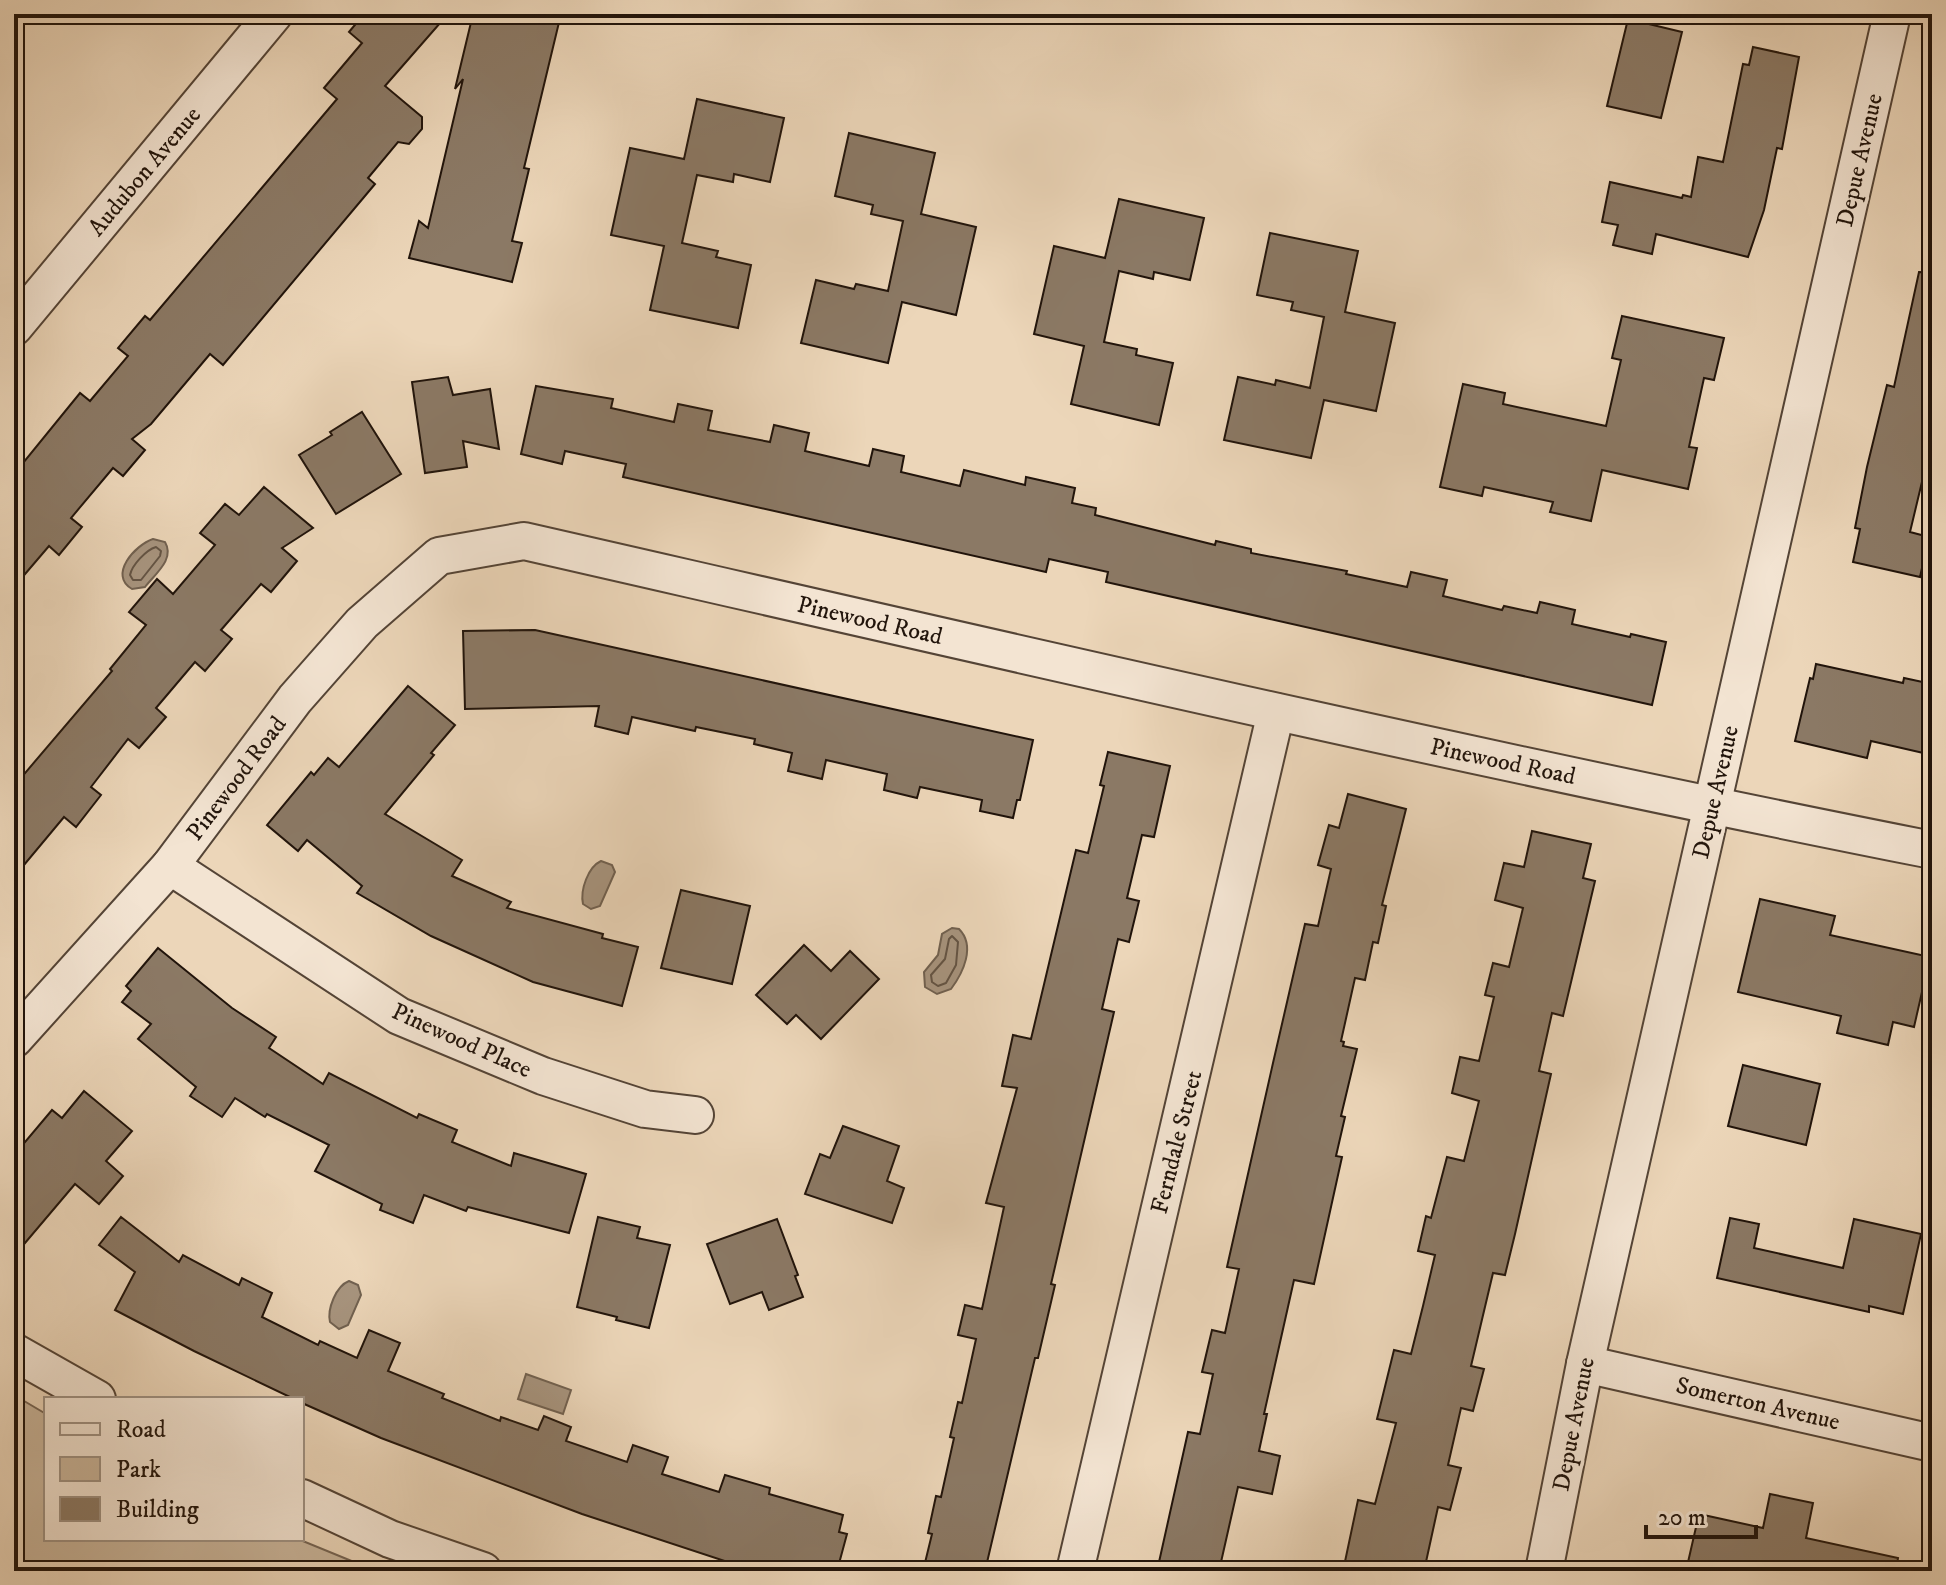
<svg xmlns="http://www.w3.org/2000/svg" width="1946" height="1585" font-family="'IM FELL DW Pica',serif">
<style>
.green{fill:#c9b59b;stroke:#756453;stroke-width:2}
.water{fill:#a7947e;stroke:#716150;stroke-width:2}
.lines{fill:none;stroke-linecap:round;stroke-linejoin:round}
.shore{stroke:#645444;stroke-width:2}
.stream{stroke:#716150;stroke-width:11}
.building{fill:#8b7965;stroke:#21140b;stroke-width:2}
.street-casing{stroke:#544436;stroke-width:40}
.street{stroke:#f3e4d2;stroke-width:36}
.labels{text-anchor:middle;stroke-width:7;stroke-linejoin:round;paint-order:stroke}
.street-label{font-size:24px;fill:#21140b;stroke:#f3e4d2}
</style>
<rect width="100%" height="100%" fill="#ecd6b9"/>
<filter id="stains"><feTurbulence type="fractalNoise" baseFrequency=".0025" numOctaves="4"/><feColorMatrix values="0 0 0 0 .2 0 0 0 0 .09 0 0 0 0 .02 0 0 0 .5 -.17"/></filter>
<radialGradient id="worn" r=".72"><stop offset=".6" stop-color="#630" stop-opacity="0"/><stop offset="1" stop-color="#630" stop-opacity=".3"/></radialGradient>
<!-- green -->
<path class="green" d="M14 1395 46 1414V1539H298L376 1571H14Z"/>
<!-- water -->
<g class="water">
<path d="M153 539 165 542C175 559 156 573 145 587L132 589C108 575 135 545 153 539Z"/>
<path d="M601 861 612 865 615 872 600 906 591 909 583 904C580 890 588 867 601 861Z"/>
<path d="M952 928 959 929C976 946 963 973 951 989L937 994 925 987 924 972 938 955 942 934Z"/>
<path d="M349 1281 358 1285 361 1295 348 1325 339 1329 330 1322C327 1309 336 1286 349 1281Z"/>
<path d="M526 1374 571 1390 563 1414 518 1399Z"/>
</g>
<g class="lines">
<!-- shore -->
<g class="shore">
<path d="M156 547 161 551 160 556 141 580H133L130 575C132 565 146 550 156 547Z"/>
<path d="M952 936 958 942 956 965 946 983 938 986 932 982 931 975 945 959 949 939Z"/>
</g>
<!-- stream -->
<path class="stream" d="M14 29 27 14"/>
</g>
<!-- building -->
<g class="building">
<path d="M364 14H448L385 86 422 117V129L409 144 398 142 368 178 375 184 223 365 210 354 151 424 132 439 145 450 123 476 113 468 71 518 82 527 59 555 49 546 14 587V474L80 393 90 401 128 356 118 348 145 316 150 320 337 99 324 88 362 43 349 32Z"/>
<path d="M473 14H561L524 168 529 169 512 241 522 243 512 282 409 258 419 221 428 228 463 79 455 89Z"/>
<path d="M1628 19 1682 32 1661 118 1607 106Z"/>
<path d="M1753 47 1799 57 1782 149 1777 148 1764 210 1748 257 1656 234 1652 254 1613 245 1618 225 1602 222 1610 182 1682 198 1683 195 1691 197 1698 157 1723 162 1743 64 1749 65Z"/>
<path d="M697 99 784 118 770 182 734 174 733 182 697 175 682 243 718 251 716 257 751 265 738 328 650 310 664 246 611 235 630 148 684 159Z"/>
<path d="M849 133 935 153 921 214 976 227 956 315 902 302 888 363 801 343 816 280 854 289 856 284 888 291 903 221 871 214 873 205 835 196Z"/>
<path d="M1119 199 1204 218 1190 280 1154 272 1153 279 1119 271 1104 342 1137 349 1136 355 1173 363 1159 425 1071 404 1084 346 1034 334 1054 246 1105 258Z"/>
<path d="M1270 233 1358 251 1345 312 1395 323 1376 411 1324 400 1311 458 1224 440 1238 377 1275 385 1276 380 1310 388 1324 317 1291 310 1293 302 1257 295Z"/>
<path d="M1919 272 1932 273V440L1910 532 1929 537 1920 577 1853 562 1860 529 1855 528 1867 467 1887 385 1894 387Z"/>
<path d="M1622 316 1724 338 1714 380 1704 378 1689 447 1697 448 1688 489 1602 470 1591 521 1550 512 1553 502 1484 487 1482 496 1440 487 1463 384 1505 393 1503 404 1606 426 1621 360 1612 358Z"/>
<path d="M448 377 453 395 490 389 499 449 463 441 467 467 425 473 412 382Z"/>
<path d="M536 386 613 399 611 408 674 422 678 404 712 411 708 430 770 442 774 425 809 433 805 451 869 466 873 449 904 456 901 472 960 486 964 470 1025 485 1026 477 1075 488 1072 503 1096 508 1095 515 1215 545 1216 541 1251 549V553L1347 571 1346 574 1407 587 1411 572 1447 580 1443 596 1502 610 1504 606 1537 613 1540 602 1575 610 1572 624 1630 637 1631 634 1666 642 1652 705 1106 582 1108 572 1049 559 1046 572 623 477 626 464 565 451 562 464 521 454Z"/>
<path d="M362 412 401 474 336 514 299 455 332 435 330 432Z"/>
<path d="M264 487 313 528 282 548 297 561 271 592 261 584 221 630 232 639 205 671 195 662 156 708 166 717 139 748 128 739 91 787 101 795 76 827 64 817 14 877V786L112 671 110 669 146 625 129 612 157 579 173 594 215 545 200 533 225 504 239 515Z"/>
<path d="M535 630 1033 740 1020 800H1017L1013 818 980 811 982 800 920 787 917 798 884 790 887 774 826 760 822 779 788 771 792 753 754 744 755 739 696 727 695 731 632 717 628 734 595 726 599 706 465 709 463 631Z"/>
<path d="M1816 664 1903 683 1904 678 1932 684V755L1871 741 1867 758 1795 741 1810 678 1813 679Z"/>
<path d="M408 686 455 725 431 753 434 755 385 814 462 860 452 876 511 902 507 908 603 934 602 938 638 947 622 1006 533 982 431 936 357 893 362 886 307 840 298 851 267 825 311 772 314 775 328 758 339 767Z"/>
<path d="M1108 752 1170 766 1154 837 1142 835 1127 898 1139 901 1129 942 1118 939 1102 1009 1114 1012 1051 1284 1055 1285 1038 1358H1035L985 1571H923L932 1534 928 1533 936 1496 941 1497 954 1438 950 1437 958 1402 962 1403 976 1339 958 1335 965 1305 982 1309 1004 1207 986 1203 1017 1088 1002 1086 1013 1035 1031 1039 1076 850 1088 853 1104 786 1100 785Z"/>
<path d="M1348 794 1406 809 1382 905 1386 906 1378 943 1373 942 1365 980 1355 978 1341 1041 1344 1042 1343 1046 1357 1049 1341 1116 1345 1117 1336 1156 1342 1157 1314 1284 1294 1280 1264 1414H1267L1259 1451 1280 1456 1272 1494 1238 1487 1219 1571H1157L1188 1432 1200 1434 1213 1374 1202 1372 1212 1330 1225 1333 1239 1269 1227 1267 1273 1063 1305 924 1318 926 1331 869 1318 865 1329 825 1339 828Z"/>
<path d="M1532 831 1591 844 1583 878 1595 881 1563 1016 1552 1013 1539 1071 1551 1074 1515 1234 1505 1275 1493 1273 1471 1366 1484 1369 1473 1411 1461 1408 1448 1465 1461 1468 1450 1510 1438 1507 1424 1571H1343L1358 1500 1375 1504 1396 1423 1377 1419 1394 1350 1411 1354 1423 1306 1435 1255 1418 1251 1426 1216 1431 1218 1447 1157 1464 1161 1479 1101 1452 1093 1460 1057 1479 1061 1494 997 1485 995 1493 963 1509 967 1523 908 1495 900 1504 863 1524 867Z"/>
<path d="M681 890 750 906 732 984 661 968Z"/>
<path d="M1760 899 1835 916 1830 935 1930 957 1914 1027 1893 1022 1888 1045 1837 1033 1841 1016 1738 992Z"/>
<path d="M804 945 831 971 850 951 879 979 821 1039 796 1015 787 1024 756 995Z"/>
<path d="M158 948 232 1008 276 1037 269 1048 323 1084 329 1073 417 1118 419 1114 457 1130 452 1142 511 1166 514 1153 586 1174 569 1233 468 1207 466 1211 424 1195 413 1223 380 1210 382 1204 315 1171 329 1145 267 1114 265 1117 235 1098 222 1117 190 1096 196 1087 138 1039 151 1024 122 1002 131 991 126 986Z"/>
<path d="M1743 1065 1820 1084 1806 1145 1728 1126Z"/>
<path d="M84 1091 132 1131 106 1161 123 1176 99 1204 75 1184 14 1256V1155L52 1110 62 1118Z"/>
<path d="M843 1126 899 1146 887 1181 904 1188 892 1223 805 1194 820 1154 830 1158Z"/>
<path d="M121 1217 179 1262 183 1255 239 1285 242 1278 272 1293 262 1317 318 1345 320 1341 357 1358 369 1330 400 1343 388 1371 444 1394 442 1398 500 1421 501 1417 538 1430 544 1416 571 1427 566 1441 627 1462 633 1445 668 1457 662 1474 719 1492 725 1475 770 1488 769 1494 843 1515 839 1532 847 1534 837 1571H755L582 1514 381 1438 302 1403V1399H294L194 1351 115 1310 135 1272 99 1245Z"/>
<path d="M598 1217 640 1227 637 1238 670 1245 649 1328 616 1320 617 1317 577 1307Z"/>
<path d="M1730 1218 1759 1224 1754 1248 1843 1268 1854 1219 1921 1234 1903 1314 1869 1306V1312L1717 1278Z"/>
<path d="M777 1219 798 1275 795 1276 803 1297 769 1310 762 1292 730 1304 707 1244Z"/>
<path d="M1770 1494 1813 1503 1806 1538 1898 1558 1896 1571H1686L1699 1514 1763 1528Z"/>
</g>
<g class="lines">
<defs>
<g id="street">
<path d="M14 327 274 14"/>
<path d="M170 866 399 1016 543 1076 645 1109 695 1115"/>
<path d="M14 1039 170 866 295 699 362 623 439 556 524 541C993 648 1461 757 1932 850"/>
<path d="M14 1352 97 1399"/>
<path d="M1585 1364 1932 1443"/>
<path d="M302 1498 390 1539 483 1571"/>
<path d="M1075 1571 1276 712"/>
<path d="M1544 1571 1585 1364 1892 14"/>
</g>
</defs>
<!-- street casing -->
<use href="#street" class="street-casing"/>
<!-- street -->
<use href="#street" class="street"/>
</g>
<g class="labels">
<!-- street labels -->
<g class="street-label">
<text transform="translate(1859 160) rotate(-77)" y="8">Depue Avenue</text>
<text transform="translate(144 171) rotate(-50)" y="8">Audubon Avenue</text>
<text transform="translate(870 620) rotate(13)" y="8">Pinewood Road</text>
<text transform="translate(1503 761) rotate(12)" y="8">Pinewood Road</text>
<text transform="translate(236 778) rotate(-53)" y="8">Pinewood Road</text>
<text transform="translate(1715 792) rotate(-77)" y="8">Depue Avenue</text>
<text transform="translate(462 1040) rotate(24)" y="8">Pinewood Place</text>
<text transform="translate(1176 1142) rotate(-76)" y="8">Ferndale Street</text>
<text transform="translate(1758 1403) rotate(13)" y="8">Somerton Avenue</text>
<text transform="translate(1573 1424) rotate(-79)" y="8">Depue Avenue</text>
</g>
</g>
<!-- margin -->
<rect width="1946" height="1585" fill="none" stroke="#ecd6b9" stroke-width="48"/>
<rect x="16" y="16" width="1914" height="1553" fill="none" stroke="#21140b" stroke-width="4"/>
<rect x="24" y="24" width="1898" height="1537" fill="none" stroke="#21140b" stroke-width="2"/>
<!-- legend -->
<rect x="44" y="1397" width="260" height="144" fill="#f3e4d2" stroke="#9f9182" stroke-width="2"/>
<rect x="60" y="1423" width="40" height="12" fill="#f3e4d2" stroke="#9f9182" stroke-width="2"/>
<text x="116" y="1437" font-size="24" fill="#21140b">Road</text>
<rect x="60" y="1457" width="40" height="24" fill="#c9b59b" stroke="#9f9182" stroke-width="2"/>
<text x="116" y="1477" font-size="24" fill="#21140b">Park</text>
<rect x="60" y="1497" width="40" height="24" fill="#8b7965" stroke="#9f9182" stroke-width="2"/>
<text x="116" y="1517" font-size="24" fill="#21140b">Building</text>
<!-- scale -->
<path d="M1646 1525v12h110v-12" fill="none" stroke="#21140b" stroke-width="4"/>
<text x="1658" y="1525" font-size="24" fill="#21140b" stroke="#f3e4d2" stroke-width="6" paint-order="stroke">20 m</text>
<rect width="100%" height="100%" filter="url(#stains)"/>
<rect width="100%" height="100%" fill="url(#worn)"/>
</svg>
